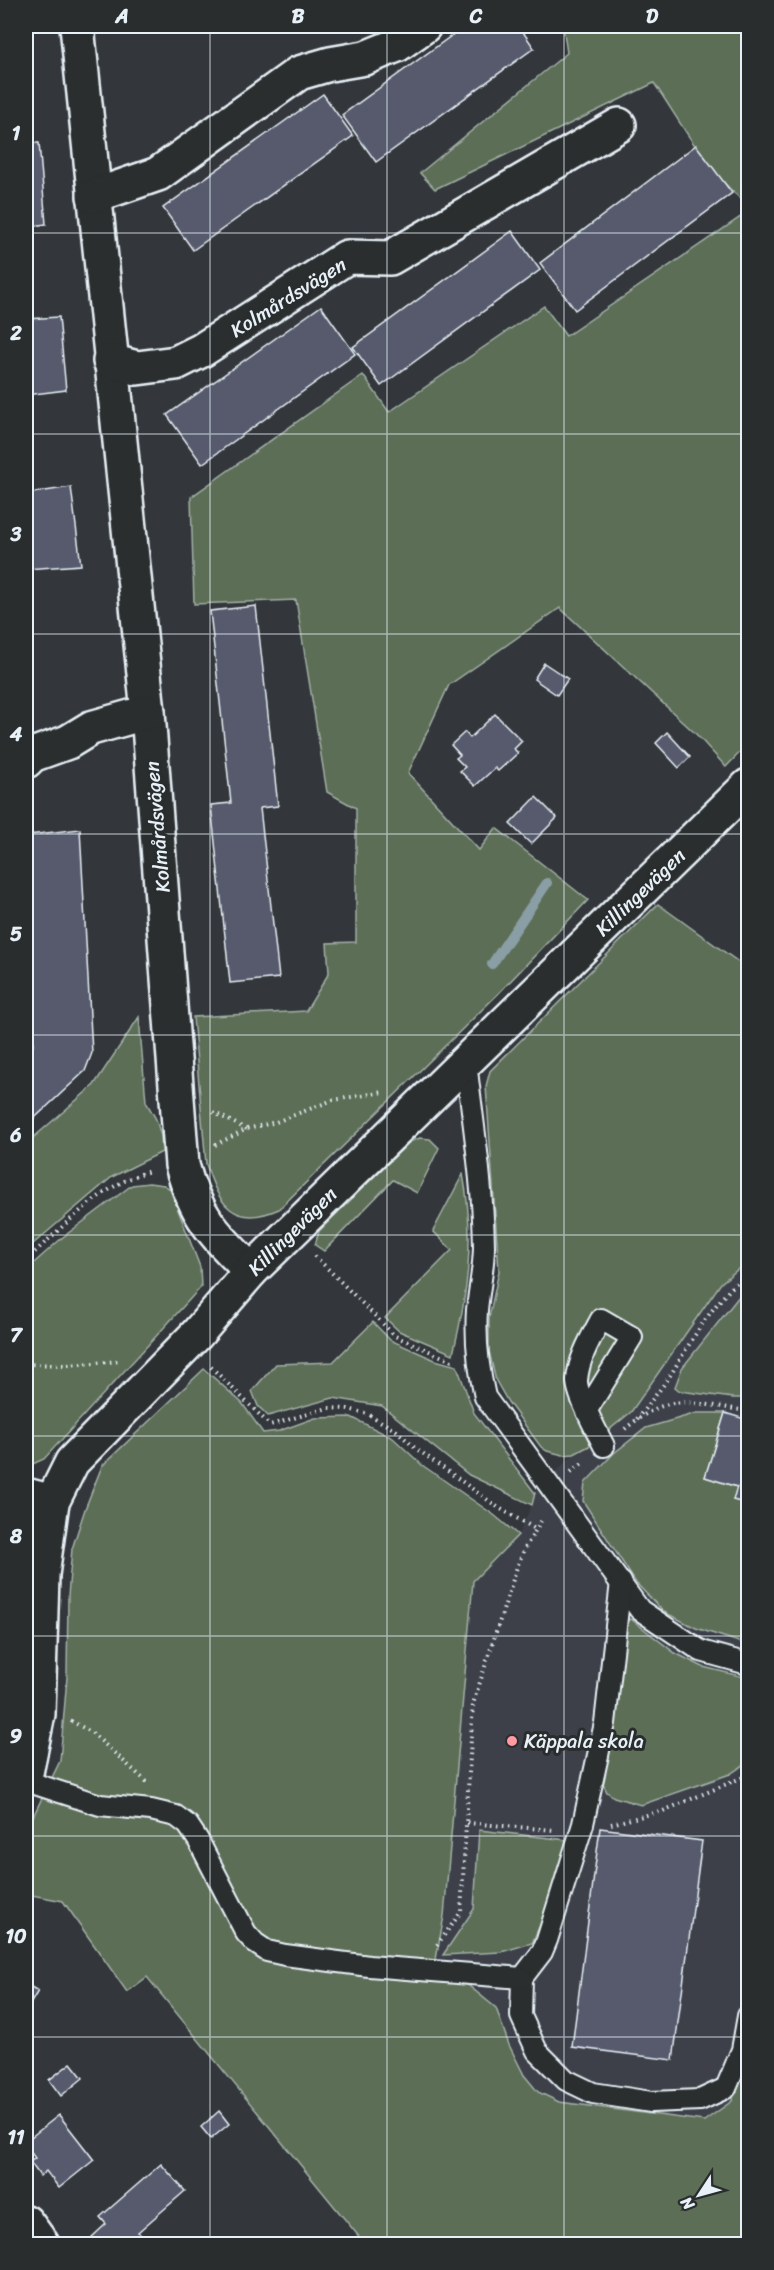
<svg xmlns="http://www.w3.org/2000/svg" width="774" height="2270" font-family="Sriracha,sans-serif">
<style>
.built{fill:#3e4149}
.green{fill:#5d6e57;stroke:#a2b0a8;stroke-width:1.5}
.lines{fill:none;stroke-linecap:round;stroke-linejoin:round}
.stream{stroke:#8a9ea6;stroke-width:10}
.building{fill:#565a6c;stroke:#e8f1f8;stroke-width:1.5}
.lane-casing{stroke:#e8f1f8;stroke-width:24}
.street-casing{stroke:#e8f1f8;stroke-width:38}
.path{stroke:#e8f1f8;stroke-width:4;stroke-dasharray:1.5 4.5;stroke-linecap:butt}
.lane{stroke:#2a2d2e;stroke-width:20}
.street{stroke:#2a2d2e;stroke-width:33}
.grid{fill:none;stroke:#e8f1f8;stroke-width:1.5;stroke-opacity:0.55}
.poi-dot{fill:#ff9aa2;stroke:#2a2d2e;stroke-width:2}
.labels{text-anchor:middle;stroke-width:6;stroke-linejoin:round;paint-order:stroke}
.street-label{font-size:20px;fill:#e8f1f8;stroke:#2a2d2e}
.poi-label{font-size:20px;fill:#e8f1f8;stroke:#2a2d2e;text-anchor:start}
.neatline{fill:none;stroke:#e8f1f8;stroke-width:2}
.grid-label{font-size:20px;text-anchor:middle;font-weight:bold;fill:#e8f1f8}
</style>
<rect width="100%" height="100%" fill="#33363a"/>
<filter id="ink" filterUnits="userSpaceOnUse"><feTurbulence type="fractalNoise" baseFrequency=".0167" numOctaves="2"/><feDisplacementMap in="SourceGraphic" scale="12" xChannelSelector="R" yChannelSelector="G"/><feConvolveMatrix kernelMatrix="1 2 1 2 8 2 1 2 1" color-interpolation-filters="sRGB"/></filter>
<g filter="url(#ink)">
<!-- built -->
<path class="built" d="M748 1261V2055L732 2101 704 2121 559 2102 538 2092 524 2075 509 2045 496 2008 436 1959 291 1565 473 1580 518 1535 532 1505 535 1493 574 1454 589 1446 631 1412 721 1283Z"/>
<!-- green -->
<g class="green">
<path d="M563 26H748V204C711 179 680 121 654 83L435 189 420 173 567 53Z"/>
<path d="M748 212V744L726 767 696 734 560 608 449 685 408 773 479 850 496 828 588 900 498 994 279 1209C234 1229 218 1204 206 1164L193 1017 306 1011 329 973 327 943 356 942V808L327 792 296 600 194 604 191 497 363 375 389 412 544 306 566 336Z"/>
<path d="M658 904 748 969V1261L721 1283 631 1412 589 1446 574 1454 563 1455 547 1451 541 1447 508 1402 496 1381 489 1351V1318L499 1271 486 1086 490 1071Z"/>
<path d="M139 1017 146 1102 156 1119 161 1136 162 1152 112 1177 26 1250V1144L94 1085Z"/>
<path d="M420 1138 430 1139 439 1148 417 1193 393 1180 324 1251 315 1245 319 1231 409 1142Z"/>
<path d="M463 1174C475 1237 468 1293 453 1354L399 1331 385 1318 452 1250 433 1231Z"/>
<path d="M149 1183 164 1185 170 1189 200 1267 201 1287 44 1459 26 1467V1270L63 1237 132 1185Z"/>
<path d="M748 1285V1398H733L680 1391 675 1387 682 1368Z"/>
<path d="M373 1322 390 1340 435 1360 457 1366 474 1413 535 1493 532 1505 469 1475 382 1406 333 1398 268 1416 258 1406 252 1391 276 1364 333 1362Z"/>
<path d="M204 1369 242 1403 263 1433 279 1431 315 1418 351 1417 393 1438 422 1465 494 1515 518 1535 473 1581 444 1916 436 1959 496 2008 509 2045 524 2075 538 2092 559 2102 704 2121 732 2101 747 2056 748 2055V2244H365L147 1977 127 1992 63 1901 26 1894V1831L60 1761 67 1677 68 1596 72 1549 85 1509 102 1466Z"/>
<path d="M697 1413H725L705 1477 737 1487 733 1500 748 1504V1645L696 1628 664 1612 636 1583 583 1501 585 1483 614 1453 646 1428Z"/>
<path d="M631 1619 675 1653 703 1667 748 1678V1762L730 1774 641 1805 614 1797 607 1792 603 1784 624 1620Z"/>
<path d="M479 1830 567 1840 550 1903 532 1943 501 1952 443 1955 474 1909Z"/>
</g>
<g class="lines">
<!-- stream -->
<path class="stream" d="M492 964 547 883"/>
</g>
<!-- building -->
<g class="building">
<path d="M26 26H30L31 36 26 37Z"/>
<path d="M465 26H519L534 48 376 162 342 115Z"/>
<path d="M323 94 353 136 193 250 163 208Z"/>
<path d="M26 143H39L46 224 26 227Z"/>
<path d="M696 145 732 193 575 310 540 263Z"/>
<path d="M512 231 540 270 381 386 353 347Z"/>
<path d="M321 306 355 354 202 464 167 415Z"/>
<path d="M59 317 66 390 26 395V319Z"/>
<path d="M71 487 81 565 26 569V494Z"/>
<path d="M256 606 278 806 260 808 279 978 230 983 211 805 231 803 210 611Z"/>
<path d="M544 663 568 679 557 695 534 679Z"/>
<path d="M495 714 522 741 514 749 518 753 498 771 495 768 475 786 460 771 465 767 456 758 460 755 451 745 465 732 470 738Z"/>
<path d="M667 732 690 757 679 768 656 743Z"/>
<path d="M536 797 557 818 531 844 510 824Z"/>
<path d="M80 829 92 1053 85 1071 26 1126V1053L33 1046 29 835Z"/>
<path d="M725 1413 748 1420V1504L733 1500 737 1487 705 1477Z"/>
<path d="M600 1828 702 1841 673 2060 572 2047Z"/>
<path d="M26 1984 38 1991 26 2011Z"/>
<path d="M71 2063 83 2078 61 2096 49 2080Z"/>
<path d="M219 2111 229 2124 211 2139 201 2127Z"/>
<path d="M59 2115 94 2160 59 2188 46 2171 40 2176 30 2162 35 2158 26 2146V2141Z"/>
<path d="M161 2164 185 2191 138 2232 149 2244H98L92 2237 106 2224 100 2217Z"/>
</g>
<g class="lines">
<defs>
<g id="lane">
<path d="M466 1062C473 1123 483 1184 484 1246 484 1267 479 1288 477 1310 475 1340 478 1367 485 1397L640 1610 701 1651 748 1664"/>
<path d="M587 1410 632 1337 601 1319C591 1338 579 1357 577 1380 576 1393 597 1432 604 1446"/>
<path d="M621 1582 605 1723 583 1824 547 1940 542 1952 522 1978 521 2016 537 2051 566 2080 593 2093 651 2102 700 2100 726 2088 742 2050 748 2016"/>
<path d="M26 1781 100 1805 151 1810 176 1816 188 1825 198 1840 246 1933 255 1943 267 1951 285 1955 369 1966 522 1978"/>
</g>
<g id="street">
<path d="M77 26 148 712 182 1165C196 1217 214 1234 251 1271"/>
<path d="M94 196 158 174 299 73 330 64 365 58 397 45 424 26"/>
<path d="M110 361 137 368 176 363 202 350 347 257 390 258 619 125"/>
<path d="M26 761 32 755 68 742 91 728 148 712"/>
<path d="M26 1495 52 1502"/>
<path d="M26 1773 38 1714 42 1575 52 1502 72 1462 197 1334 251 1271 748 786"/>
<path d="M26 2222 42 2244"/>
</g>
</defs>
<!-- lane casing -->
<use href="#lane" class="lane-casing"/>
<!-- street casing -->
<use href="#street" class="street-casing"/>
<!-- path -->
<g class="path">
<path d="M213 1112 246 1129"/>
<path d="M215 1145 247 1129 276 1122 333 1100 384 1092"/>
<path d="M315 1256 395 1336 452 1361"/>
<path d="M26 1260C61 1229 104 1182 151 1171"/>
<path d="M26 1364 67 1365 121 1361"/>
<path d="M211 1367 270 1425 328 1408 348 1409 368 1414 397 1431 414 1447 499 1508 537 1530"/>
<path d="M637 1419C649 1403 663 1387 673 1371 694 1336 716 1298 748 1273"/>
<path d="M625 1429C638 1418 657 1405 674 1403 691 1400 730 1409 748 1411"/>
<path d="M571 1472 584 1462"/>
<path d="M71 1721 91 1732 147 1782"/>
<path d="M467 1823 554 1830"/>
<path d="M611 1824 663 1811 748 1775"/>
<path d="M437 1945 461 1912 473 1704 517 1567 525 1548 541 1521"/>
</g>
<!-- lane -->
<use href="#lane" class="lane"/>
<!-- street -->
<use href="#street" class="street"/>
</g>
</g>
<!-- grid -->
<path class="grid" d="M210 26V2244M387 26V2244M564 26V2244M26 233H748M26 434H748M26 634H748M26 834H748M26 1035H748M26 1235H748M26 1436H748M26 1636H748M26 1836H748M26 2037H748"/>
<!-- markers -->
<circle class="poi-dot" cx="512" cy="1741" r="6"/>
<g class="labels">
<!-- street labels -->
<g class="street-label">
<text transform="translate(288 297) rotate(-32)" y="7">Kolmårdsvägen</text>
<text transform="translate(157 827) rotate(-95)" y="7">Kolmårdsvägen</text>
<text transform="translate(640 892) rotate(-44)" y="7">Killingevägen</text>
<text transform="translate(292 1231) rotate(-45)" y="7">Killingevägen</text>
</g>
<!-- poi labels -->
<g class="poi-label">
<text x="524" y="1748">Käppala skola</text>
</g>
</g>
<!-- margin -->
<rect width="774" height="2270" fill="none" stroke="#2a2d2e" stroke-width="66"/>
<!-- north arrow -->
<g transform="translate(699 2195) rotate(234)" stroke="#2a2d2e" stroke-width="4.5" paint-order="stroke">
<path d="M0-4.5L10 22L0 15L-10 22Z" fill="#e8f1f8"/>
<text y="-9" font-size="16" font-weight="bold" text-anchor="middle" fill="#e8f1f8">N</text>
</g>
<rect x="33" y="33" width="708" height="2204" class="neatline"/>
<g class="grid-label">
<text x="122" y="23">A</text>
<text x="298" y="23">B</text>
<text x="476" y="23">C</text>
<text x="652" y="23">D</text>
<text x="16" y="140">1</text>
<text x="16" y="340">2</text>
<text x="16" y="541">3</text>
<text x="16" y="741">4</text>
<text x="16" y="941">5</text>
<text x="16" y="1142">6</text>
<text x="16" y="1342">7</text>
<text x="16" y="1543">8</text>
<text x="16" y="1743">9</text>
<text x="16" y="1943">10</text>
<text x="16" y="2144">11</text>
</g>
</svg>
